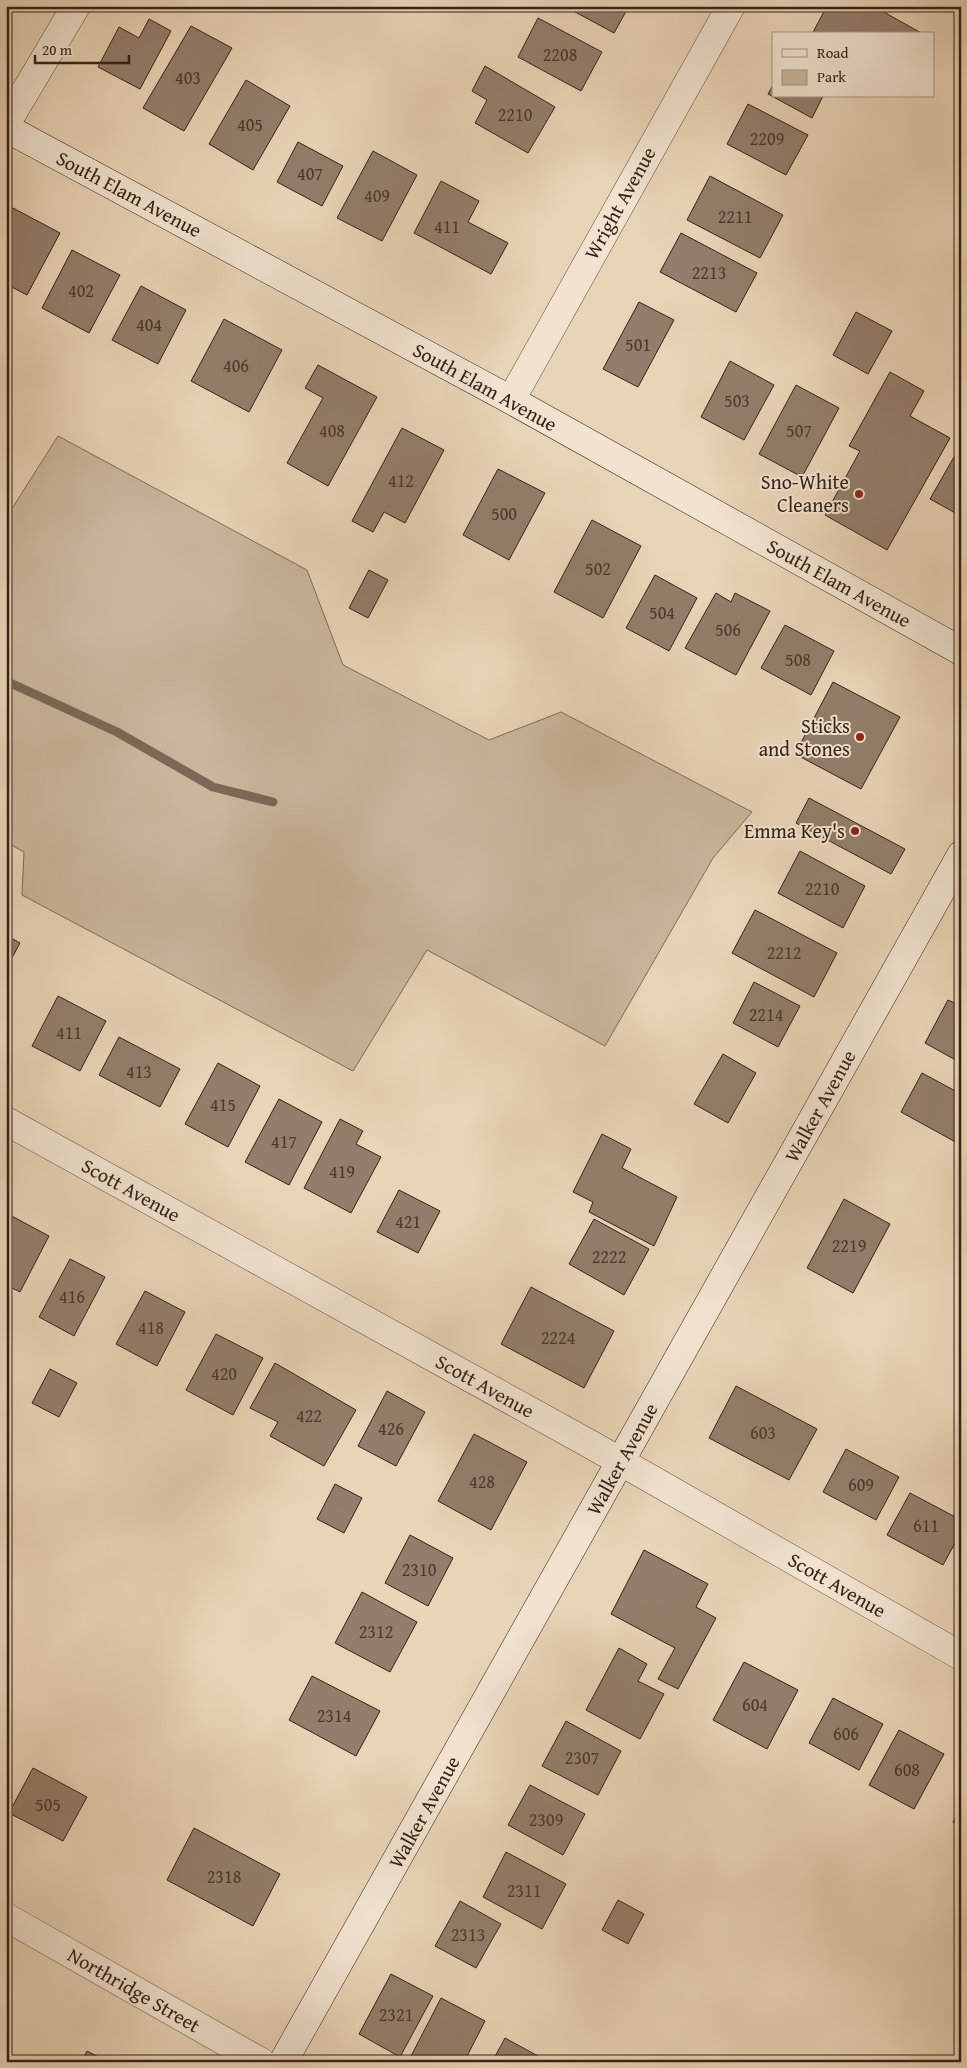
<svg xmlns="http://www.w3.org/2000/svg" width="967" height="2068" font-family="'Gentium Book Plus',serif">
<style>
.green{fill:#cab69c;stroke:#806c5a}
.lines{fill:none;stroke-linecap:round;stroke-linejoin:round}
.stream{stroke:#7c6857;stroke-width:9}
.building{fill:#937e6b;stroke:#352119}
.street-casing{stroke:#624e40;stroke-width:29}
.secondary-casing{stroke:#352119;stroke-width:29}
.street{stroke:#f1e3d0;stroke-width:28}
.secondary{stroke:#f1e3d0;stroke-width:28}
.poi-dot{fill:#8f2418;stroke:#f1e3d0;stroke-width:2}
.labels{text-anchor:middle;stroke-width:4;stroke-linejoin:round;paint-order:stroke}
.number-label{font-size:18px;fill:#4c382e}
.street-label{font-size:20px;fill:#352119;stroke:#f1e3d0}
.poi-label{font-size:20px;fill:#352119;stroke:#f1e3d0;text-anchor:end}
</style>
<rect width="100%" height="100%" fill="#e9d4b7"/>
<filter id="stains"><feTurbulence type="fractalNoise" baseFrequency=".004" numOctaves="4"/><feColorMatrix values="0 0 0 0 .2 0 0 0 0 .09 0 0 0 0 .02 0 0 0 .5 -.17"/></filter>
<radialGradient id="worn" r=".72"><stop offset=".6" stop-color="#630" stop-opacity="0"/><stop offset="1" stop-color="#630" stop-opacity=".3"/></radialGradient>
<!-- green -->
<path class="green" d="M58 436 307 570 343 665 489 740 561 712 752 812 713 858 605 1046 427 950 353 1071 22 895 24 852 6 842V518Z"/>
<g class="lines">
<!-- stream -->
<path class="stream" d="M6 681 117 732 213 787 273 802"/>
</g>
<!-- building -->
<g class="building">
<path d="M564 6H629L614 33Z"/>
<path d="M827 6H873L923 34H812Z"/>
<path d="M538 18 602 52 581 91 518 57Z"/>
<path d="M149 19 171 31 140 89 98 67 119 27 139 38Z"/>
<path d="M191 26 232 48 184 131 143 108Z"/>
<path d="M485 66 555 107 528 153 475 123 487 100 472 91Z"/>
<path d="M246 80 290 106 253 170 209 144Z"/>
<path d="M773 85V96H823L812 118 768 94Z"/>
<path d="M748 104 808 135 786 175 727 144Z"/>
<path d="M298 142 343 166 322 206 277 182Z"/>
<path d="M373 151 417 175 382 241 337 218Z"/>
<path d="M710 176 783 215 760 258 687 220Z"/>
<path d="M441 181 479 201 468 222 508 243 491 274 414 233Z"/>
<path d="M13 208 60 233 27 295 6 284V222Z"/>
<path d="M681 233 757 273 736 312 660 272Z"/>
<path d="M72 250 120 275 89 333 42 308Z"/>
<path d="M141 286 186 310 158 364 112 340Z"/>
<path d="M639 302 674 320 638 387 603 369Z"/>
<path d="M856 312 892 331 868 374 833 355Z"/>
<path d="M224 319 282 350 249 412 191 381Z"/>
<path d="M730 361 774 385 744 440 701 417Z"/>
<path d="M318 365 377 397 328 486 287 463 323 398 305 388Z"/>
<path d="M890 372 924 391 910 416 950 438 887 550 825 515 860 451 849 446Z"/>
<path d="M796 385 839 408 802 477 759 454Z"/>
<path d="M402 428 444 450 405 523 384 512 373 532 352 521Z"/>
<path d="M954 457 961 461V516L930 499Z"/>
<path d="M498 469 545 493 509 560 463 535Z"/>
<path d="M592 520 641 546 603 618 554 592Z"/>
<path d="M369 570 388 580 368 618 349 608Z"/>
<path d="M655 575 697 598 669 651 626 628Z"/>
<path d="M716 593 731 602 735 593 770 611 736 675 685 648Z"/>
<path d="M785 625 834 651 811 695 761 668Z"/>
<path d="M833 682 900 717 861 789 795 754Z"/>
<path d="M809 798 905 849 891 874 796 823Z"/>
<path d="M800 851 865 886 843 928 778 893Z"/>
<path d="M755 910 837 953 814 997 732 953Z"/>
<path d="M6 935 20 943 6 969Z"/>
<path d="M754 982 800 1006 778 1047 733 1023Z"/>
<path d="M58 996 106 1021 80 1071 32 1046Z"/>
<path d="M948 1000 961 1006V1063L925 1043Z"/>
<path d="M119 1037 180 1069 160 1107 99 1075Z"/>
<path d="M723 1054 756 1073 728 1123 694 1104Z"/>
<path d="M218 1063 260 1086 228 1147 185 1124Z"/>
<path d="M922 1073 961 1094V1145L901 1112Z"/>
<path d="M279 1099 322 1122 289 1185 245 1162Z"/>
<path d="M340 1119 363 1131 356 1144 381 1157 351 1213 304 1188Z"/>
<path d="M602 1134 631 1149 622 1168 677 1197 654 1246 589 1212 593 1202 573 1192Z"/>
<path d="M399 1190 440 1211 418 1253 377 1232Z"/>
<path d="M844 1199 890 1224 853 1293 807 1268Z"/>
<path d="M8 1214 49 1236 20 1292 6 1285V1217Z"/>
<path d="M594 1219 649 1249 624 1295 569 1264Z"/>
<path d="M70 1259 105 1277 74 1336 39 1317Z"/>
<path d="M531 1287 614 1331 584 1388 501 1344Z"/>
<path d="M145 1291 185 1312 157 1366 116 1344Z"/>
<path d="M216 1334 263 1358 233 1415 186 1390Z"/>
<path d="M275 1363 356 1410 324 1466 270 1436 278 1422 250 1408Z"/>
<path d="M50 1369 77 1383 59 1417 32 1403Z"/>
<path d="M736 1386 817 1429 789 1480 709 1438Z"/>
<path d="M387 1391 425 1412 396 1466 358 1446Z"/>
<path d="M474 1434 527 1462 491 1530 438 1501Z"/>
<path d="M846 1449 899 1477 876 1520 823 1492Z"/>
<path d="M335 1484 362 1498 344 1533 317 1519Z"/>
<path d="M910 1493 961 1520V1532L943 1565 887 1535Z"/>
<path d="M410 1535 453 1558 428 1606 385 1583Z"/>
<path d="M644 1550 708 1584 696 1607 716 1618 678 1689 658 1679 675 1648 611 1614Z"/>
<path d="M362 1592 417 1622 390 1672 335 1643Z"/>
<path d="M619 1648 647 1664 638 1681 664 1694 640 1739 586 1710Z"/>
<path d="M744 1662 798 1690 767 1749 713 1720Z"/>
<path d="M312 1676 380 1711 356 1756 289 1720Z"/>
<path d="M833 1698 883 1724 859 1770 809 1743Z"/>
<path d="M566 1721 621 1751 598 1795 542 1766Z"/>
<path d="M899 1730 944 1754 914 1809 869 1785Z"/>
<path d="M33 1768 87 1797 63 1841 9 1813Z"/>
<path d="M530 1785 585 1814 563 1855 508 1825Z"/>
<path d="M961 1807V1826L953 1822Z"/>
<path d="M194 1828 280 1874 253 1926 167 1880Z"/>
<path d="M506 1852 566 1884 542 1929 483 1897Z"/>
<path d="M618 1900 644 1914 628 1944 602 1930Z"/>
<path d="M460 1901 501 1924 476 1968 435 1946Z"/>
<path d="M391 1974 433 1996 400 2057 359 2034Z"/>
<path d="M441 1998 485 2021 464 2062H408Z"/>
<path d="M505 2038 547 2061V2062H492Z"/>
<path d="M87 2051 108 2062H81Z"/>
</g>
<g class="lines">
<defs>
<g id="street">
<path d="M6 124 76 6"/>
<path d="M511 400 731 6"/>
<path d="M6 1121 588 1443 961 1656"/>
<path d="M6 1917 261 2062"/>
</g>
<g id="secondary">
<path d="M6 128 511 400 961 651"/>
<path d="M283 2062 961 855"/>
</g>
</defs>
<!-- street casing -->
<use href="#street" class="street-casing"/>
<!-- secondary casing -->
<use href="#secondary" class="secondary-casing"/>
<!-- street -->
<use href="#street" class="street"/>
<!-- secondary -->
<use href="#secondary" class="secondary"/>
</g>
<!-- markers -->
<g class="poi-dot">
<circle cx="859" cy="494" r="5"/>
<circle cx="860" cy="737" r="5"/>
<circle cx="855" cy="831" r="5"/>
</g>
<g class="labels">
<!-- number labels -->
<g class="number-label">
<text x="560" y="61">2208</text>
<text x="188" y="84">403</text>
<text x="515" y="121">2210</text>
<text x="250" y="131">405</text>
<text x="767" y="145">2209</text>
<text x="310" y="180">407</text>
<text x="377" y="202">409</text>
<text x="735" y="223">2211</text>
<text x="447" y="233">411</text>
<text x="709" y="279">2213</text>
<text x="81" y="297">402</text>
<text x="149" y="331">404</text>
<text x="638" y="351">501</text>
<text x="236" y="372">406</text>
<text x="737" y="407">503</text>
<text x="332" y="437">408</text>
<text x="799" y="437">507</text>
<text x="401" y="487">412</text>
<text x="504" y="520">500</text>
<text x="598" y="575">502</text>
<text x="662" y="619">504</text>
<text x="728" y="636">506</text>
<text x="798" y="666">508</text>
<text x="822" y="895">2210</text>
<text x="784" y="959">2212</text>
<text x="766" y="1021">2214</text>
<text x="69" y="1039">411</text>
<text x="139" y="1078">413</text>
<text x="223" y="1111">415</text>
<text x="284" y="1148">417</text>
<text x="342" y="1178">419</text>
<text x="408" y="1228">421</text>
<text x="849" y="1252">2219</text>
<text x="609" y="1263">2222</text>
<text x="72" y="1303">416</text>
<text x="151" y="1334">418</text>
<text x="558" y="1344">2224</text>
<text x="224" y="1380">420</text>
<text x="309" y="1422">422</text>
<text x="391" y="1435">426</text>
<text x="763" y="1439">603</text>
<text x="482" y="1488">428</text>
<text x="861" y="1491">609</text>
<text x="926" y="1532">611</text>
<text x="419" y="1576">2310</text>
<text x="376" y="1638">2312</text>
<text x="755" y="1711">604</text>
<text x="334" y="1722">2314</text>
<text x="846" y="1740">606</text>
<text x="582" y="1764">2307</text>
<text x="907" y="1776">608</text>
<text x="48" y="1811">505</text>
<text x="546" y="1826">2309</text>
<text x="224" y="1883">2318</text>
<text x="524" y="1897">2311</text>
<text x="468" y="1941">2313</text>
<text x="396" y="2021">2321</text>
</g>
<!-- street labels -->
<g class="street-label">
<text transform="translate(129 194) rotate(28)" y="7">South Elam Avenue</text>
<text transform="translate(620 203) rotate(-61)" y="7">Wright Avenue</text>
<text transform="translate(485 387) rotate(29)" y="7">South Elam Avenue</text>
<text transform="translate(839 583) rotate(29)" y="7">South Elam Avenue</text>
<text transform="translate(820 1106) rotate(-61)" y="7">Walker Avenue</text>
<text transform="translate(131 1190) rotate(29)" y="7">Scott Avenue</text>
<text transform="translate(485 1386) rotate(29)" y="7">Scott Avenue</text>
<text transform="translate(622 1459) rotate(-61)" y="7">Walker Avenue</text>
<text transform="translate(837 1585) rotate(30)" y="7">Scott Avenue</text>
<text transform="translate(424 1812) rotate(-61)" y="7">Walker Avenue</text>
<text transform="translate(134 1990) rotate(30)" y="7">Northridge Street</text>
</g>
<!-- poi labels -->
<g class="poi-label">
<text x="849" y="489">Sno-White<tspan x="849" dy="23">Cleaners</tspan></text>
<text x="850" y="733">Sticks<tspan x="850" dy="23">and Stones</tspan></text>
<text x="845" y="838">Emma Key's</text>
</g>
</g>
<!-- margin -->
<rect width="967" height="2068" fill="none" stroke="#e9d4b7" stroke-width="25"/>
<rect x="8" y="8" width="952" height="2053" fill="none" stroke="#352119" stroke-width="2.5"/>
<rect x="12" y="12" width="942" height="2043" fill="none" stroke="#352119"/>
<!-- legend -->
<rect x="772" y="32" width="162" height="65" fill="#f1e3d0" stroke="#a69587"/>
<rect x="782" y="49" width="25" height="8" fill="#f1e3d0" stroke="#a69587"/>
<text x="817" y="58" font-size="15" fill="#352119">Road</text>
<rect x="782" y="70" width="25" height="15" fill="#cab69c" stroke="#a69587"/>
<text x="817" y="82" font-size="15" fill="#352119">Park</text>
<!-- scale -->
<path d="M35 55v8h94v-8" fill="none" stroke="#352119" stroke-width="2.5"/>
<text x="42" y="55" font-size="15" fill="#352119" stroke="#f1e3d0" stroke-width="4" paint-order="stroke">20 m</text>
<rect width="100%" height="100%" filter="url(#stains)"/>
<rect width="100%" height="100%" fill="url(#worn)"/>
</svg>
